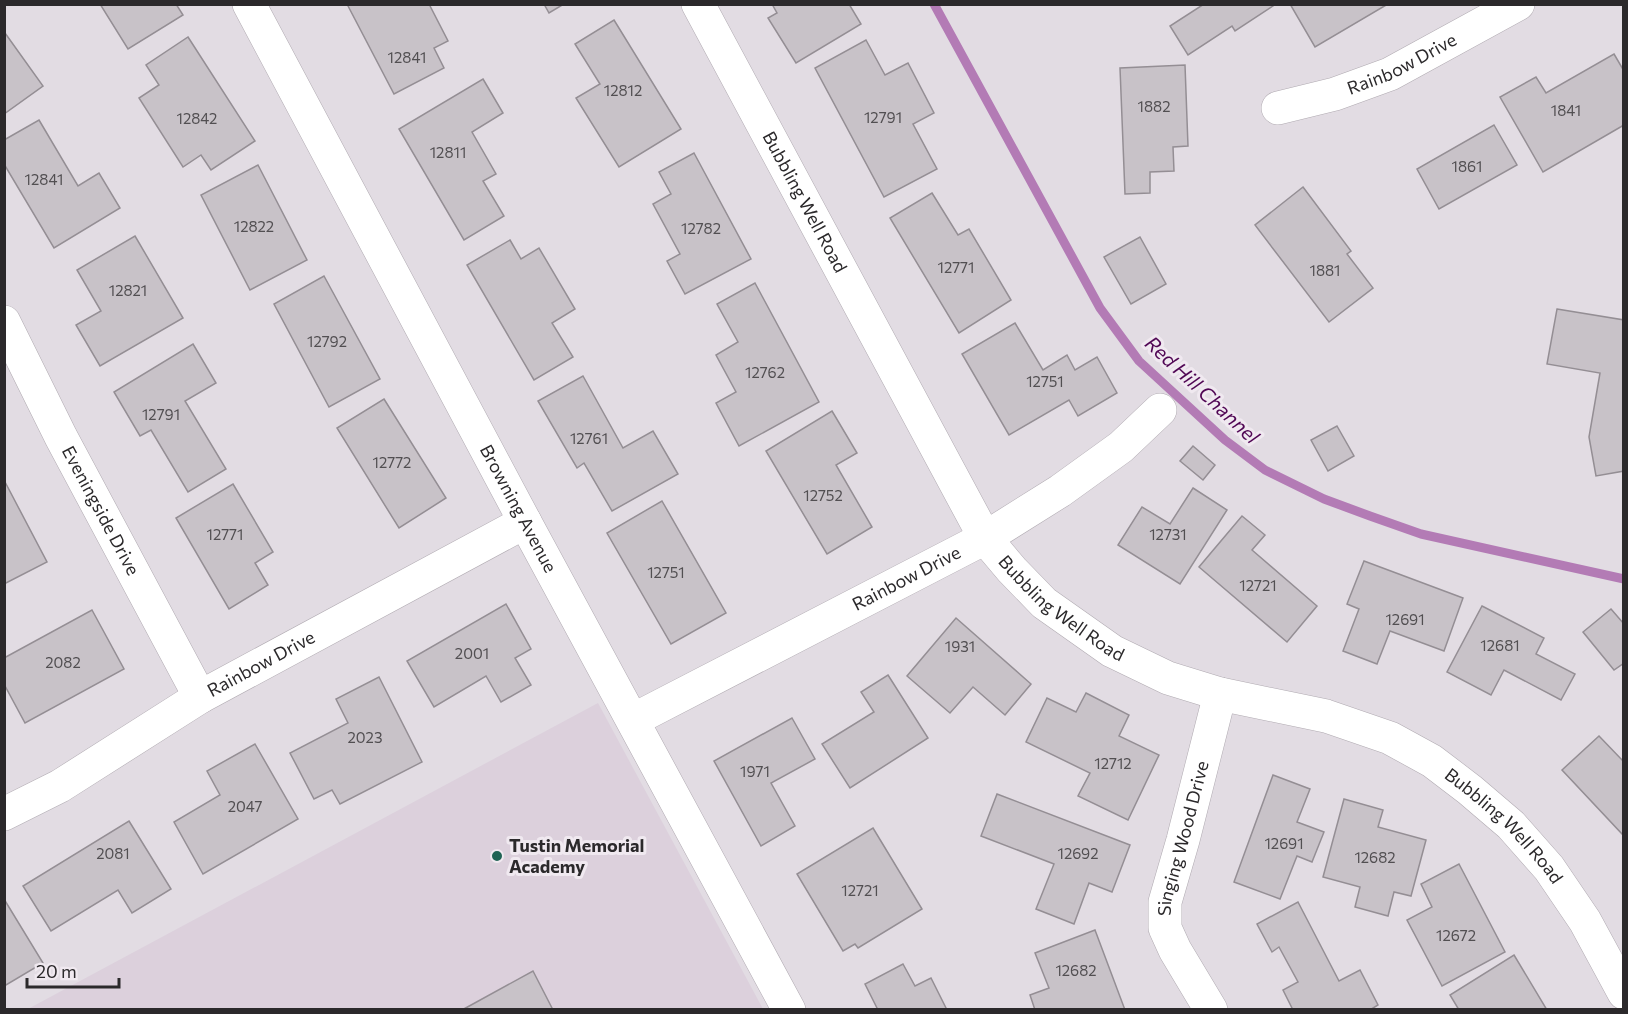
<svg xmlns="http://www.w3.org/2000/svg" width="1628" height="1014" font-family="Commissioner,sans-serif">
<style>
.built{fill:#dcd0dc}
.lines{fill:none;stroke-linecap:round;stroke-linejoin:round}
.stream{stroke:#b37bb5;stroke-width:9}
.building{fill:#c8c2c8;stroke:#948e94;stroke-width:1.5}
.minor-casing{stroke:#b0aab1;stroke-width:34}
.tertiary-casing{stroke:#b0aab1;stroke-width:34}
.minor{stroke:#fff;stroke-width:33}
.tertiary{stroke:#fff;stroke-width:33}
.poi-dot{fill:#1f6354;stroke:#f0e9f0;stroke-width:2}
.labels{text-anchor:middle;stroke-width:6;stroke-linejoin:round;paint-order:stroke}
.number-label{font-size:15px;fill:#524f52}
.street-label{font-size:18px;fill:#2b292b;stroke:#f0e9f0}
.poi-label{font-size:18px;font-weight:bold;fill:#2b292b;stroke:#f0e9f0;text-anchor:start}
.water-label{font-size:20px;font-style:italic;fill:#500654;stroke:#f0e9f0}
</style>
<rect width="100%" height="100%" fill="#e2dce3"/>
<!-- built -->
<path class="built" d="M598 703 763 1009 26 1010Z"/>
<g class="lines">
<!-- stream -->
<path class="stream" d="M934 4 1100 308 1139 361 1225 440 1265 470 1324 499 1370 516 1421 534 1624 579"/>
</g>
<!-- building -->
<g class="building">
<path d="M100 4H176L183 15 128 49Z"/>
<path d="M347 4H429L448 41 434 48 444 68 394 94Z"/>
<path d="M544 4H564L549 13Z"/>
<path d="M772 4H849L861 24 796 63 768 18 777 13Z"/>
<path d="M1204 4H1276L1235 31 1232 26 1188 55 1170 26Z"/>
<path d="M1290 4H1388L1315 47Z"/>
<path d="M614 20 681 129 619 167 576 98 600 84 575 44Z"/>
<path d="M5 33 43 86 4 114V33Z"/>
<path d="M188 37 255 141 211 170 201 155 183 167 139 98 159 85 146 65Z"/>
<path d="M866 40 885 75 908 63 934 113 913 124 937 169 884 197 815 68Z"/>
<path d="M1614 54 1624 71V125L1543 172 1500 97 1536 77 1546 93Z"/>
<path d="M1185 65 1188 146 1173 147 1174 171 1150 172V193L1125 194 1120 68Z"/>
<path d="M483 79 503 113 472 132 496 174 483 181 504 216 464 240 399 129Z"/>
<path d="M39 120 78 186 99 173 120 208 54 248 4 164V140Z"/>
<path d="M1494 125 1517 165 1439 209 1417 169Z"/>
<path d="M694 153 751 259 685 294 667 261 680 254 653 204 671 194 659 172Z"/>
<path d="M258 165 307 260 250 290 201 195Z"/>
<path d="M1303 187 1351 251 1347 254 1373 288 1329 322 1255 225Z"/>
<path d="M932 193 958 235 969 229 1011 300 959 333 890 218Z"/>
<path d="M135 236 183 318 100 366 76 325 101 311 77 270Z"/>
<path d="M1140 237 1166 284 1131 304 1104 257Z"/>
<path d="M510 240 521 259 539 248 575 309 552 323 573 357 534 380 467 265Z"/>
<path d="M324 276 380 379 329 407 274 304Z"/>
<path d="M755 283 819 402 739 446 716 403 736 392 716 355 738 342 717 304Z"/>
<path d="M1557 309 1624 320V471L1596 476 1589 437 1600 373 1547 364Z"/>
<path d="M1015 323 1043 370 1067 355 1075 370 1097 357 1117 393 1078 416 1069 400 1009 435 962 354Z"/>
<path d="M193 344 216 383 185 401 226 469 188 492 151 430 140 436 114 392Z"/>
<path d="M583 376 623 448 653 431 678 474 612 511 584 463 577 468 538 401Z"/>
<path d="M384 399 446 498 399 528 337 428Z"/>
<path d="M832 411 857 453 836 465 872 527 827 554 766 451Z"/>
<path d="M1337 426 1354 456 1328 471 1311 440Z"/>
<path d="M1193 446 1215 465 1203 480 1180 461Z"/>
<path d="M4 480 47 562 4 584Z"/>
<path d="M233 484 273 552 255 563 268 585 229 609 176 518Z"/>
<path d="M1193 488 1227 510 1180 584 1118 545 1142 507 1170 524Z"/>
<path d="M662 501 726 613 671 644 607 533Z"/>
<path d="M1242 516 1265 535 1252 550 1317 606 1287 642 1199 567Z"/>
<path d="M1364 561 1463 598 1444 651 1390 631 1377 664 1343 651 1359 609 1347 604Z"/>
<path d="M506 604 531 649 515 658 531 685 501 702 486 676 434 707 407 661Z"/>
<path d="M1482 606 1544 638 1536 654 1575 674 1561 700 1504 670 1491 695 1447 672Z"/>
<path d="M1611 609 1624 624V663L1614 670 1583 632Z"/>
<path d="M92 610 124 669 25 723 4 684V658Z"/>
<path d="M956 618 1031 684 1005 715 973 687 950 713 907 676Z"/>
<path d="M888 675 928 738 850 788 822 744 874 712 861 692Z"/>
<path d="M379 677 422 762 340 804 332 790 314 799 290 753 348 723 336 699Z"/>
<path d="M1086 693 1129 715 1119 736 1159 755 1128 820 1078 796 1090 773 1026 742 1047 698 1076 712Z"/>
<path d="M792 718 815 759 771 783 795 826 761 846 714 761Z"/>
<path d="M1599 736 1624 762V836L1562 770Z"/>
<path d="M255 744 298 819 203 874 174 822 220 795 207 771Z"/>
<path d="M1273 775 1310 789 1297 822 1324 832 1312 862 1297 856 1280 899 1234 882Z"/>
<path d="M997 794 1130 845 1112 892 1089 883 1074 924 1036 909 1054 864 981 836Z"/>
<path d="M1344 799 1383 810 1378 827 1426 840 1411 896 1394 892 1388 916 1355 907 1360 887 1323 877Z"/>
<path d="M129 821 171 889 132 913 118 890 51 931 23 886Z"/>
<path d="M873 828 922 909 858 948 855 944 843 951 797 874Z"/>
<path d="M1459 864 1505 952 1442 986 1407 920 1432 907 1421 884Z"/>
<path d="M4 899 43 963 6 985 4 982Z"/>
<path d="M1298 902 1339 981 1360 970 1378 1005 1370 1010H1293L1283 990 1298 982 1279 947 1272 952 1257 924Z"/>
<path d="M1095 930 1125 1010H1035L1030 995 1049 988 1035 953Z"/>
<path d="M1514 955 1547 1010H1459L1450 995Z"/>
<path d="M903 964 915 986 931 978 947 1010H878L865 984Z"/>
<path d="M533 971 553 1010H462Z"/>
</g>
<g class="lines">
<defs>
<g id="minor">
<path id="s1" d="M698 4 985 538 1012 570 1044 603 1112 651 1168 678 1220 694 1326 716 1390 738 1432 761 1470 790 1511 825 1549 868 1585 921 1624 993"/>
<path id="s2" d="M1278 108 1335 94 1390 74 1518 4"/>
<path id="s3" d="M4 322 61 437 200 697"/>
<path id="s4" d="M633 720 985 538 1060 491 1121 447 1160 410"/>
<path id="s5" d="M4 814 60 786 200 697 525 522"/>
<path id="s6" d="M1211 1010 1175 950 1165 928V902L1183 840 1220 694"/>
</g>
<g id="tertiary">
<path id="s7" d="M249 4 525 522 789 1010"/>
</g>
</defs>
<!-- minor casing -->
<use href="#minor" class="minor-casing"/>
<!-- tertiary casing -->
<use href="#tertiary" class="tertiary-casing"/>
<!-- minor -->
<use href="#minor" class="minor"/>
<!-- tertiary -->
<use href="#tertiary" class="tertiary"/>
</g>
<!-- markers -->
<circle class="poi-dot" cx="497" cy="856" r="6"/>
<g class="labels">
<!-- number labels -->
<g class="number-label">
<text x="407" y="63">12841</text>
<text x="623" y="96">12812</text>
<text x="1154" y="112">1882</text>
<text x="1566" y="116">1841</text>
<text x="883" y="123">12791</text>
<text x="197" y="124">12842</text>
<text x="448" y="158">12811</text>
<text x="1467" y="172">1861</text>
<text x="44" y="185">12841</text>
<text x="254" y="232">12822</text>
<text x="701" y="234">12782</text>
<text x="956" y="273">12771</text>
<text x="1325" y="276">1881</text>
<text x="128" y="296">12821</text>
<text x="327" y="347">12792</text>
<text x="765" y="378">12762</text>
<text x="1045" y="387">12751</text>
<text x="161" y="420">12791</text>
<text x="589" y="444">12761</text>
<text x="392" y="468">12772</text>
<text x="823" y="501">12752</text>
<text x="225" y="540">12771</text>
<text x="1168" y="540">12731</text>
<text x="666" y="578">12751</text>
<text x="1258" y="591">12721</text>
<text x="1405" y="625">12691</text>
<text x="1500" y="651">12681</text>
<text x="960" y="652">1931</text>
<text x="472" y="659">2001</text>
<text x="63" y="668">2082</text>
<text x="365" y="743">2023</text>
<text x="1113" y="769">12712</text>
<text x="755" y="777">1971</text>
<text x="245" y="812">2047</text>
<text x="1284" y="849">12691</text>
<text x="113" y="859">2081</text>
<text x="1078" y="859">12692</text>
<text x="1375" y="863">12682</text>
<text x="860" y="896">12721</text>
<text x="1456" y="941">12672</text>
<text x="1076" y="976">12682</text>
</g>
<!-- street labels -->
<g class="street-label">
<text dy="6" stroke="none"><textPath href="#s2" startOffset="132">Rainbow Drive</textPath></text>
<text dy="6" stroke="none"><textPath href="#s1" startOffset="225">Bubbling Well Road</textPath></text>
<text dy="6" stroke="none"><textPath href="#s7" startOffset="572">Browning Avenue</textPath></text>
<text dy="6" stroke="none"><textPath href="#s3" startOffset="212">Eveningside Drive</textPath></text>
<text dy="6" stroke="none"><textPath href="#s4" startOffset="308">Rainbow Drive</textPath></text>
<text dy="6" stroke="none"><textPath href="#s1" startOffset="711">Bubbling Well Road</textPath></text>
<text dy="6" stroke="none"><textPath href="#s5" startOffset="298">Rainbow Drive</textPath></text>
<text dy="6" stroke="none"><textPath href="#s1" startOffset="1215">Bubbling Well Road</textPath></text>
<text dy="6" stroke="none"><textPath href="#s6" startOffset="186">Singing Wood Drive</textPath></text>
</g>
<!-- poi labels -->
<g class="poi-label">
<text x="509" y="852">Tustin Memorial<tspan x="509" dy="21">Academy</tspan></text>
</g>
<!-- water labels -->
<g class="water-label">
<text transform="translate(1202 390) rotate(43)" y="7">Red Hill Channel</text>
</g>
</g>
<!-- border -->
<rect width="1628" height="1014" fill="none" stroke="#2b292b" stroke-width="12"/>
<!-- scale -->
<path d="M27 978v9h92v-9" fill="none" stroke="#2b292b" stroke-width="3"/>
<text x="36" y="978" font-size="18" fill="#2b292b" stroke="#f0e9f0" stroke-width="4.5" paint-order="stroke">20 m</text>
</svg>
